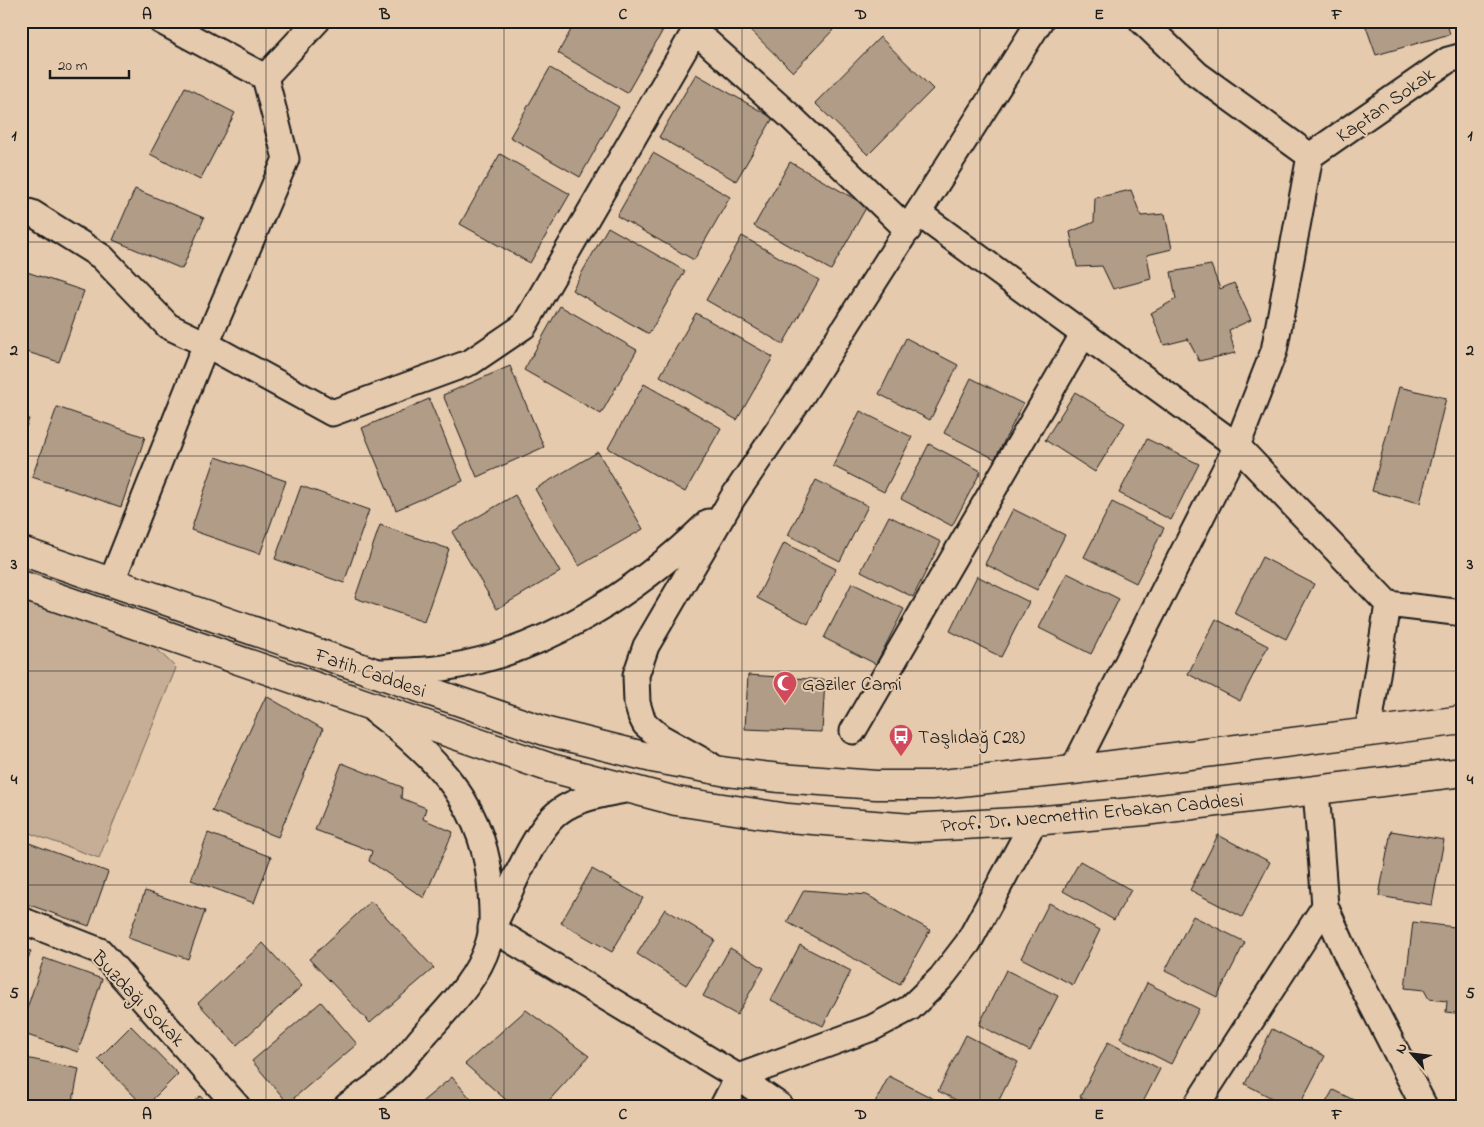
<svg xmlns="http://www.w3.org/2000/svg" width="1484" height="1127" font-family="'Indie Flower',sans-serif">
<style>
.green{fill:#c5ae95;stroke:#706558}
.building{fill:#b19c87;stroke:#1c1c1c}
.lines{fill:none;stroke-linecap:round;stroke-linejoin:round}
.minor-casing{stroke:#1c1c1c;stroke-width:29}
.major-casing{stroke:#1c1c1c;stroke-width:31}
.minor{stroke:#e6caad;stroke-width:25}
.major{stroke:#e6caad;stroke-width:28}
.grid{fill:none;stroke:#1c1c1c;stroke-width:1;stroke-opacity:0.55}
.labels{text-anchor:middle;stroke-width:4;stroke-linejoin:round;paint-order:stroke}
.street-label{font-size:20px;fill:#1c1c1c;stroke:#e6caad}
.poi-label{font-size:20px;fill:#1c1c1c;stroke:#e6caad;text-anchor:start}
.neatline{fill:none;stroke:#1c1c1c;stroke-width:2}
.grid-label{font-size:16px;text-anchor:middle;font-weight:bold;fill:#1c1c1c}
</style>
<rect width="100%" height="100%" fill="#e6caad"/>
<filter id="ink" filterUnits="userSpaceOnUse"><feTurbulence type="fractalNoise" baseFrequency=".02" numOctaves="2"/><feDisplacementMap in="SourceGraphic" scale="10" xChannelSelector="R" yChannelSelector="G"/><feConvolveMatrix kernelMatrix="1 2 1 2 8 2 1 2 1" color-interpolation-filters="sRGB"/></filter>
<g filter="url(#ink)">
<!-- green -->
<path class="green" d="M21 600 153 645 176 668 99 858 21 830Z"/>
<!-- building -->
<g class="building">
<path d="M576 21H664L667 23 627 93 558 53Z"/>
<path d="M741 21H825L833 30 793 72Z"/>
<path d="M1364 21H1446L1450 34 1376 55Z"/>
<path d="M880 37 933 89 868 155 815 103Z"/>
<path d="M550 68 619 107 580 177 510 137Z"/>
<path d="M696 74 773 118 736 181 659 137Z"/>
<path d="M185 87 235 113 200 180 150 154Z"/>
<path d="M653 153 730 197 694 260 617 216Z"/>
<path d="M500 154 570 194 530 263 460 224Z"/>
<path d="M790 162 867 206 831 270 754 226Z"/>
<path d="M135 189 204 218 182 269 113 240Z"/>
<path d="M1131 190 1141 216 1165 214 1172 249 1147 255 1151 279 1113 289 1102 266 1077 267 1070 232 1094 222 1095 198Z"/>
<path d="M608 227 685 271 649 334 572 290Z"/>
<path d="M742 236 819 280 783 344 706 300Z"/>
<path d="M1211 265 1220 289 1234 283 1251 320 1229 330 1235 353 1199 361 1188 339 1164 345 1151 313 1176 299 1171 272Z"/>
<path d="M21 270 84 291 59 362 21 350Z"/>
<path d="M560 306 637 350 601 414 524 370Z"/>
<path d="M696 313 773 357 737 420 660 376Z"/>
<path d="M906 338 958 365 930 420 879 394Z"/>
<path d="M510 366 544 447 477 477 443 395Z"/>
<path d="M971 378 1023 404 995 459 944 433Z"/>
<path d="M644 384 721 428 685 492 608 448Z"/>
<path d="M1399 387 1446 398 1420 503 1372 491Z"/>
<path d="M1075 392 1125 423 1095 472 1045 440Z"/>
<path d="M429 399 463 481 396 510 362 428Z"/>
<path d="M57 407 145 437 121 507 32 477Z"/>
<path d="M860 411 912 437 884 492 833 466Z"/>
<path d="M21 417 29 419 21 440Z"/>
<path d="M1147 439 1199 464 1171 520 1119 493Z"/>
<path d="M929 444 981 471 952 526 901 499Z"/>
<path d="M598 452 643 529 579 566 535 489Z"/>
<path d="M216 457 286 481 260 554 191 530Z"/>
<path d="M816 480 868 506 840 561 788 535Z"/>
<path d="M301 486 369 510 344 583 275 559Z"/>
<path d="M515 495 560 572 497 609 452 532Z"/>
<path d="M1112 502 1164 528 1136 583 1084 557Z"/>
<path d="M1013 509 1065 535 1037 590 985 564Z"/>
<path d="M889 516 941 542 913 597 861 571Z"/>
<path d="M380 525 449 549 424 622 355 598Z"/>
<path d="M784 543 836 569 808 624 757 598Z"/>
<path d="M1262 557 1314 584 1286 639 1234 613Z"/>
<path d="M1067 573 1119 599 1091 654 1039 628Z"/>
<path d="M977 576 1029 602 1001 657 950 631Z"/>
<path d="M852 583 904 609 876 664 824 638Z"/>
<path d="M1216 619 1268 646 1240 701 1188 674Z"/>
<path d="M748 675 825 680 822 732 745 729Z"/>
<path d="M266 696 323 729 278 837 212 811Z"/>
<path d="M342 763 402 787 401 798 426 808 423 819 453 832 424 898 369 861 372 851 315 830Z"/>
<path d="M1391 831 1444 840 1432 905 1379 896Z"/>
<path d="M208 833 271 857 254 903 191 880Z"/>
<path d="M1218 835 1270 862 1242 917 1190 890Z"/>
<path d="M21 840 108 872 89 926 21 902Z"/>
<path d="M1080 861 1131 890 1114 920 1063 891Z"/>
<path d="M592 869 643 898 612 952 561 923Z"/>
<path d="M804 890 867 895 930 930 900 984 787 922Z"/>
<path d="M145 891 205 911 188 959 128 938Z"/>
<path d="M371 901 434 968 370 1023 309 959Z"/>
<path d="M1049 903 1100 930 1073 985 1021 958Z"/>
<path d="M665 909 715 940 686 985 637 954Z"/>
<path d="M1193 916 1245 942 1217 997 1165 971Z"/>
<path d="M1413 922 1463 928V1014L1446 1012 1447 1001 1429 999 1424 990 1405 988Z"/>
<path d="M263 943 302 986 237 1045 198 1003Z"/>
<path d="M800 945 851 971 823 1026 771 1000Z"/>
<path d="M21 948 31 951 21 976Z"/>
<path d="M730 948 764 968 737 1015 703 996Z"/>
<path d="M44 958 102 979 78 1052 21 1033V1026Z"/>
<path d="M1006 970 1058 996 1030 1051 979 1025Z"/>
<path d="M1147 983 1199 1009 1171 1064 1120 1038Z"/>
<path d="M321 1002 357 1044 288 1103 252 1061Z"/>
<path d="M526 1010 589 1056 544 1106H513L465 1064Z"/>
<path d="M131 1026 178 1074 146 1106H144L98 1059Z"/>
<path d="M1272 1029 1325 1056 1299 1106H1287L1245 1084Z"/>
<path d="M966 1035 1018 1062 996 1106H968L938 1091Z"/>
<path d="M1108 1042 1160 1069 1141 1106H1098L1080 1097Z"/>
<path d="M21 1057 79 1069 72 1106H21Z"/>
<path d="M889 1076 940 1102 938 1106H873Z"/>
<path d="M452 1077 477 1106H417Z"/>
<path d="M1333 1090 1366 1106H1324Z"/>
<path d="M200 1096 210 1106H189Z"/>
</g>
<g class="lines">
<defs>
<g id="minor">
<path d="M161 21 265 77 317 21"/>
<path d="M265 77 286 159 206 344 332 413 471 362 524 326 695 31 791 117 908 230"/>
<path d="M1310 156 1448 60 1463 56"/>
<path d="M21 210 32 213 102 257 168 326 206 344 111 583"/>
<path d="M918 213 1237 446 1388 604 1368 732"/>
<path d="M1388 604 1463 613"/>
<path d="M378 672C400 671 422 671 443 668 544 653 637 592 709 522"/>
<path d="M853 731 1083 335"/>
<path d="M710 765 660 737 645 724 641 716 637 703 636 675 646 646 732 499 802 395 1040 21"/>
<path d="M1073 770 1237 446 1274 351 1310 156 1197 74 1142 21"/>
<path d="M1316 790 1325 906 1349 960 1424 1106"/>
<path d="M21 920 100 951 237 1106"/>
<path d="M494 924C509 895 534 829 560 811 579 797 607 794 629 789"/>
<path d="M491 928 738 1077 872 1028 910 1008 941 978 968 943 1034 821"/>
<path d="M347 1106C362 1095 380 1084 393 1071 404 1060 415 1046 425 1034 449 1007 477 980 488 945 494 928 492 909 491 892 486 808 439 759 375 711"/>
<path d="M723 1106 738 1077 780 1106"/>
<path d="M1196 1106 1325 906"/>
</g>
<g id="major">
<path d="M21 551 548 732 652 758 727 772 780 778 876 785H932L1073 770 1463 720"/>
<path d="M21 585 551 768 676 801 788 818 911 828 1034 821 1144 811 1463 772"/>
</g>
</defs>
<!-- minor casing -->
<use href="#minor" class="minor-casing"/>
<!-- major casing -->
<use href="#major" class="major-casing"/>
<!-- minor -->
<use href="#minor" class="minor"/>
<!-- major -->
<use href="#major" class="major"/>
</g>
</g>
<!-- grid -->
<path class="grid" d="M266 21V1106M504 21V1106M742 21V1106M980 21V1106M1218 21V1106M21 242H1463M21 456H1463M21 671H1463M21 885H1463"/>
<!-- icons -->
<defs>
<symbol id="mosque-pin" viewBox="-11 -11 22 30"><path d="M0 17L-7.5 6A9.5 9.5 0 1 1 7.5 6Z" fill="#d1495b" stroke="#e6caad"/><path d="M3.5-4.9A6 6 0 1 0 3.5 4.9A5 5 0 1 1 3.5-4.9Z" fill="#fff"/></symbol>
<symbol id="bus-pin" viewBox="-11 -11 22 30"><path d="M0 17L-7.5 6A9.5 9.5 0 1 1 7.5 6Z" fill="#d1495b" stroke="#e6caad"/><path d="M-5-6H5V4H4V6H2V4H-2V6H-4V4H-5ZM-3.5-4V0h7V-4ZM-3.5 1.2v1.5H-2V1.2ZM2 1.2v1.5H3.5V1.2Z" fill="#fff"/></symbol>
</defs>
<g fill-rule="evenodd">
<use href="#mosque-pin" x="771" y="669" width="28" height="38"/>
<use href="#bus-pin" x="887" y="722" width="28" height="38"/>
</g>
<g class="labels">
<!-- street labels -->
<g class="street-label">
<text transform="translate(1385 104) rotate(-35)" y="7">Kaptan Sokak</text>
<text transform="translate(371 672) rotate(19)" y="7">Fatih Caddesi</text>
<text transform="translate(1092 812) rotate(-5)" y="7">Prof. Dr. Necmettin Erbakan Caddesi</text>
<text transform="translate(139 998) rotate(46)" y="7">Buzdağı Sokak</text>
</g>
<!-- poi labels -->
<g class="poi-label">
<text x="802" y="690">Gaziler Cami</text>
<text x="918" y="743">Taşlıdağ (28)</text>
</g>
</g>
<!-- margin -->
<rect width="1484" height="1127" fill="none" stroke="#e6caad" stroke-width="55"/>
<!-- north arrow -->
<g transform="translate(1412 1054) rotate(298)" stroke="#e6caad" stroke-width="4" paint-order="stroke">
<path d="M0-4L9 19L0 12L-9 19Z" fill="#1c1c1c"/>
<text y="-8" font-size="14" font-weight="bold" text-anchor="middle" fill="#1c1c1c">N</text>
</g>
<!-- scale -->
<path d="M50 70v8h79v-8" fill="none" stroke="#1c1c1c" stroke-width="2.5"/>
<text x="58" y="70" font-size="15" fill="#1c1c1c" stroke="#e6caad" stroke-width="4" paint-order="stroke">20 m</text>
<rect x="28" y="28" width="1428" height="1072" class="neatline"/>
<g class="grid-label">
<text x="147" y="19">A</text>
<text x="385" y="19">B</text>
<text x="623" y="19">C</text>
<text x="861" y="19">D</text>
<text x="1099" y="19">E</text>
<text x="1337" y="19">F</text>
<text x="14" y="140">1</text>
<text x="1470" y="140">1</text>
<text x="14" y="355">2</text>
<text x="1470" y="355">2</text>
<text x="14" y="569">3</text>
<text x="1470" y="569">3</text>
<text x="14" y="784">4</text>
<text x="1470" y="784">4</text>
<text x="14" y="998">5</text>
<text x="1470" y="998">5</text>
<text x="147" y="1119">A</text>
<text x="385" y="1119">B</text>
<text x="623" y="1119">C</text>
<text x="861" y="1119">D</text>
<text x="1099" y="1119">E</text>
<text x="1337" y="1119">F</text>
</g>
</svg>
